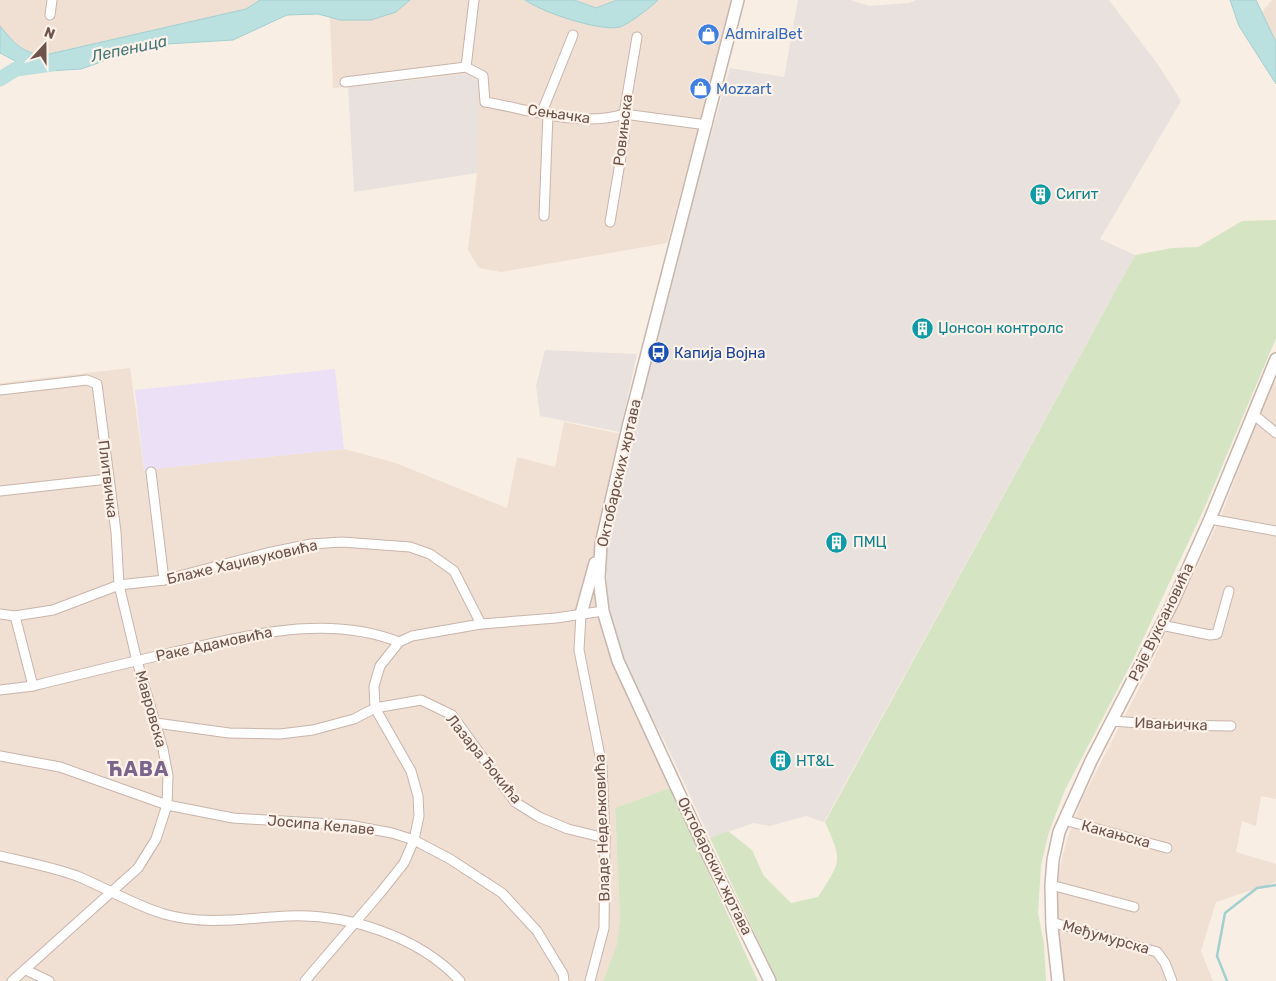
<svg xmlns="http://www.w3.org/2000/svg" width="1276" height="981" font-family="Rubik,sans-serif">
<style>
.residential{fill:#f0dfd3}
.industrial{fill:#e9e1dd}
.education{fill:#ebe0f5}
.green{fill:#d5e5c4}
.water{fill:#bae0e0;stroke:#a2d0d1}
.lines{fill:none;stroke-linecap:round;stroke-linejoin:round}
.stream{stroke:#a2d0d1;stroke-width:2.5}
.river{stroke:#bae0e0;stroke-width:15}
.minor-casing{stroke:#c8b5ab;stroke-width:11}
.tertiary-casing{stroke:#c8b5ab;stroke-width:14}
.minor{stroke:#fff;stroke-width:9}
.tertiary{stroke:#fff;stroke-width:11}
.labels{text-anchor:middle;stroke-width:4.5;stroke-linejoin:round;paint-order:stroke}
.shop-label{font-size:15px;fill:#366cbe;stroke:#fdf2e9;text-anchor:start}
.street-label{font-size:15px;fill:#6e544c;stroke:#fdf2e9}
.culture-label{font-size:15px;fill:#0d838f;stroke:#fdf2e9;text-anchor:start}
.transit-label{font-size:15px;fill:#164399;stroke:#fdf2e9;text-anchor:start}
.water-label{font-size:16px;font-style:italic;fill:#467779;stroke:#fdf2e9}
.district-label{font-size:20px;font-weight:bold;letter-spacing:1px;fill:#79648b;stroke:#fdf2e9}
</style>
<rect width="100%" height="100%" fill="#f9eee3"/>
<!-- residential -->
<g class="residential">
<path d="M0 0H260L246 9 45 55H31L10 38 0 26Z"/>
<path d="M410 0H525L535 7 620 27 658 0H733L667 243 501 272 479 268 468 250 477 173 468 74 333 88 330 17 340 20 396 12Z"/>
<path d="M574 0H617L596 8Z"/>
<path d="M1272 0H1276V50L1262 12Z"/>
<path d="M130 368 144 470 344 449 393 462 507 508 517 457 555 467 564 422 626 435 600 587 658 749 670 788 615 808 620 917 617 944 603 981H0V383Z"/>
<path d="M1276 370V799L1261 796 1256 826 1242 821 1236 852 1276 864V882L1216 902 1201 951 1213 981H1064L1056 920 1059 872 1067 839 1083 797 1150 667 1221 516Z"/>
</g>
<!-- industrial -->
<g class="industrial">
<path d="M798 0H851L869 6 909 3 916 0H1109L1159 66 1181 101 1100 239 1135 255 824 822 806 816 770 826 754 823 710 838 664 740 633 685 617 643 608 610 605 543 614 498 679 247 730 68 784 77Z"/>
<path d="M468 74 478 80 477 173 354 192 348 87Z"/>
<path d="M545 350 637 354 620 432 540 416 536 386Z"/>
</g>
<!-- education -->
<path class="education" d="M335 369 344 449 144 470 135 390Z"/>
<!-- green -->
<g class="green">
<path d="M1276 220V338L1204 509 1133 660 1065 790 1049 832 1041 865 1038 913 1044 944 1046 981H777L710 838 728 831 752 850 764 876 791 903 818 897C841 861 843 862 825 822L1135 255 1172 248 1198 247 1242 221Z"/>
<path d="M670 788 758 981H603L617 944 620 917 615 808Z"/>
</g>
<!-- water -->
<g class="water">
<path d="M260 0H410L396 12 371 20H340L318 14 287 15 233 40 149 45 81 69 32 72 31 63 23 65 0 53V26C13 42 24 55 45 55L246 9Z"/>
<path d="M525 0H574L596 8 617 0H658C651 7 629 24 620 27 601 32 541 12 525 0Z"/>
<path d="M1230 0H1256L1276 42V84L1239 26Z"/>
</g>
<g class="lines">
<!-- stream -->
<g class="stream">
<path d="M23 63 28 66"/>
<path d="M1227 981 1217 956 1225 913 1257 888 1276 885"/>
</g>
<!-- river -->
<path class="river" d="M0 79 16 69 52 64"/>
<defs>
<g id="minor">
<path d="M50 15 52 0"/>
<path d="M466 67 474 0"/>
<path d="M345 82 466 67 483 76 485 102C528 109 581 128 624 114L707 125"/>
<path d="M542 112 573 35"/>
<path d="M544 216 548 114"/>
<path d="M610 222 624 139V114L637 37"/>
<path d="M0 390 87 380 97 384 116 532 119 585 137 661 163 749 168 776 167 805 156 839 138 868 12 981"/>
<path d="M1253 414 1276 433"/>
<path d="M151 472 164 580"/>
<path d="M0 491 108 479"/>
<path d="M1210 519 1276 531"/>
<path d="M0 614 15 616 53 610 119 585 164 580 267 553 311 544 342 542 410 547 430 554 454 571 481 624"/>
<path d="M581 614 579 650 602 766 605 838 604 928 590 981"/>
<path d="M15 616 33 686"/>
<path d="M1161 625 1210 635 1217 634 1229 591"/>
<path d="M0 690 33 686C80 674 127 663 174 652 247 636 326 613 399 642"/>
<path d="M1111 721 1170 725 1231 726"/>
<path d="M156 723 229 733 280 734 313 730 354 719 375 708 421 700 452 715 515 802 539 817 568 829 605 838"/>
<path d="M0 756 60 767 167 805 233 818 349 825 392 833 414 840 450 859 502 893 537 931 563 974 564 981"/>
<path d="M1064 820 1167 848"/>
<path d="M0 856C26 862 52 867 77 876 106 888 134 905 164 914 205 926 246 918 288 916 347 913 420 937 460 981"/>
<path d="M1051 885 1134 907"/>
<path d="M1051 922 1157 952 1165 963 1172 981"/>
<path d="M26 970 49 981"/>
<path d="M305 981 381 892 404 863 414 840 419 816 418 796 411 771 375 708 374 686 380 666 399 642 412 636 481 624 556 618 603 611"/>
</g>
<g id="tertiary">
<path d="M738 0 629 423 601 544 599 578 603 611 618 661 705 849 770 981"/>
<path d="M581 614 595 563"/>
<path d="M1058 981 1052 927 1051 885 1053 860 1059 832 1091 761 1172 604 1210 519 1276 359"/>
</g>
</defs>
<!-- minor casing -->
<use href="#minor" class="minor-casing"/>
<!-- tertiary casing -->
<use href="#tertiary" class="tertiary-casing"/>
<!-- minor -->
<use href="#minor" class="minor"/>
<!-- tertiary -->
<use href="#tertiary" class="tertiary"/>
</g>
<!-- icons -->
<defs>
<symbol id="shop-disc" viewBox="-11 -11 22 22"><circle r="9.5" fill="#3f7fe0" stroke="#fdf2e9"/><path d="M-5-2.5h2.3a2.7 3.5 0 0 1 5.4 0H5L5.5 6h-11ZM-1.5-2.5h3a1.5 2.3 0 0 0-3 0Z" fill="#fff"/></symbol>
<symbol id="building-disc" viewBox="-11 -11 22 22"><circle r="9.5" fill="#0f9aa8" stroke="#fdf2e9"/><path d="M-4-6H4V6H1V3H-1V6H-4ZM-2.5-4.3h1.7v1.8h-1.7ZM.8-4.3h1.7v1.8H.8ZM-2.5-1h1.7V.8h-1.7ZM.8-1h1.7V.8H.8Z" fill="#fff"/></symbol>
<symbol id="bus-disc" viewBox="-11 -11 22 22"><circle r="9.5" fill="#1a4fb4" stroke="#fdf2e9"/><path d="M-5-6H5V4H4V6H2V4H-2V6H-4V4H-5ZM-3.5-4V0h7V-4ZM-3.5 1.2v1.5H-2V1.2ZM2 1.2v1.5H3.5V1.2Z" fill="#fff"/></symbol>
</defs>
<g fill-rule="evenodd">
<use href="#shop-disc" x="696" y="22" width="25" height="25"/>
<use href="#shop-disc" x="688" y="76" width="25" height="25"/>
<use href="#building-disc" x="1028" y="182" width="25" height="25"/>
<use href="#building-disc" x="910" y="316" width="25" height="25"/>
<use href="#bus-disc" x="646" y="340" width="25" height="25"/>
<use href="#building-disc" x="824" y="530" width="25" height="25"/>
<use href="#building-disc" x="768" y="748" width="25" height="25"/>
</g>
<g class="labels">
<!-- shop labels -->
<g class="shop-label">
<text x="725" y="39">AdmiralBet</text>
<text x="716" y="94">Mozzart</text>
</g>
<!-- street labels -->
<g class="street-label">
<text transform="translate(559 114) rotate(8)" y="5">Сењачка</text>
<text transform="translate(623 130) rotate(-83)" y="5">Ровињска</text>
<text transform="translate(619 473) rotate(-77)" y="5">Октобарских жртава</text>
<text transform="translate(108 479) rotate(83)" y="5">Плитвичка</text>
<text transform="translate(242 562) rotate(-13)" y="5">Блаже Хаџивуковића</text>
<text transform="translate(1161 622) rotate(-64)" y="5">Раје Вуксановића</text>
<text transform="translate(214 644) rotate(-12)" y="5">Раке Адамовића</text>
<text transform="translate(151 709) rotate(74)" y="5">Мавровска</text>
<text transform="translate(1171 724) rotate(2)" y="5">Ивањичка</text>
<text transform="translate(484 759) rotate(51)" y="5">Лазара Ђокића</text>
<text transform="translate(321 825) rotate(5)" y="5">Јосипа Келаве</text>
<text transform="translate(602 828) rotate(-92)" y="5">Владе Недељковића</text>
<text transform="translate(1116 834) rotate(15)" y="5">Какањска</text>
<text transform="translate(715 866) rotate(64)" y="5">Октобарских жртава</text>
<text transform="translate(1106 937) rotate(16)" y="5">Међумурска</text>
</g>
<!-- culture labels -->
<g class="culture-label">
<text x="1056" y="199">Сигит</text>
<text x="938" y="333">Џонсон контролс</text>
<text x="853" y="547">ПМЦ</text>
<text x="796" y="766">HT&amp;L</text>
</g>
<!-- transit labels -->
<g class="transit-label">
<text x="674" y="358">Капија Војна</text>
</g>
<!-- water labels -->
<g class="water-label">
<text transform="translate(129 48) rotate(-12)" y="6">Лепеница</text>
</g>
<!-- district labels -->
<g class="district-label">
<text x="138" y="776">ЋАВА</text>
</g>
</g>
<!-- north arrow -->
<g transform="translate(45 45) rotate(21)" stroke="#fdf2e9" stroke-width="4" paint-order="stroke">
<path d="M0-4L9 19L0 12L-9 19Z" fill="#6e544c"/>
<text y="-8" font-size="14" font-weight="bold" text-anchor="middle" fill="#6e544c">N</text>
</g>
</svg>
